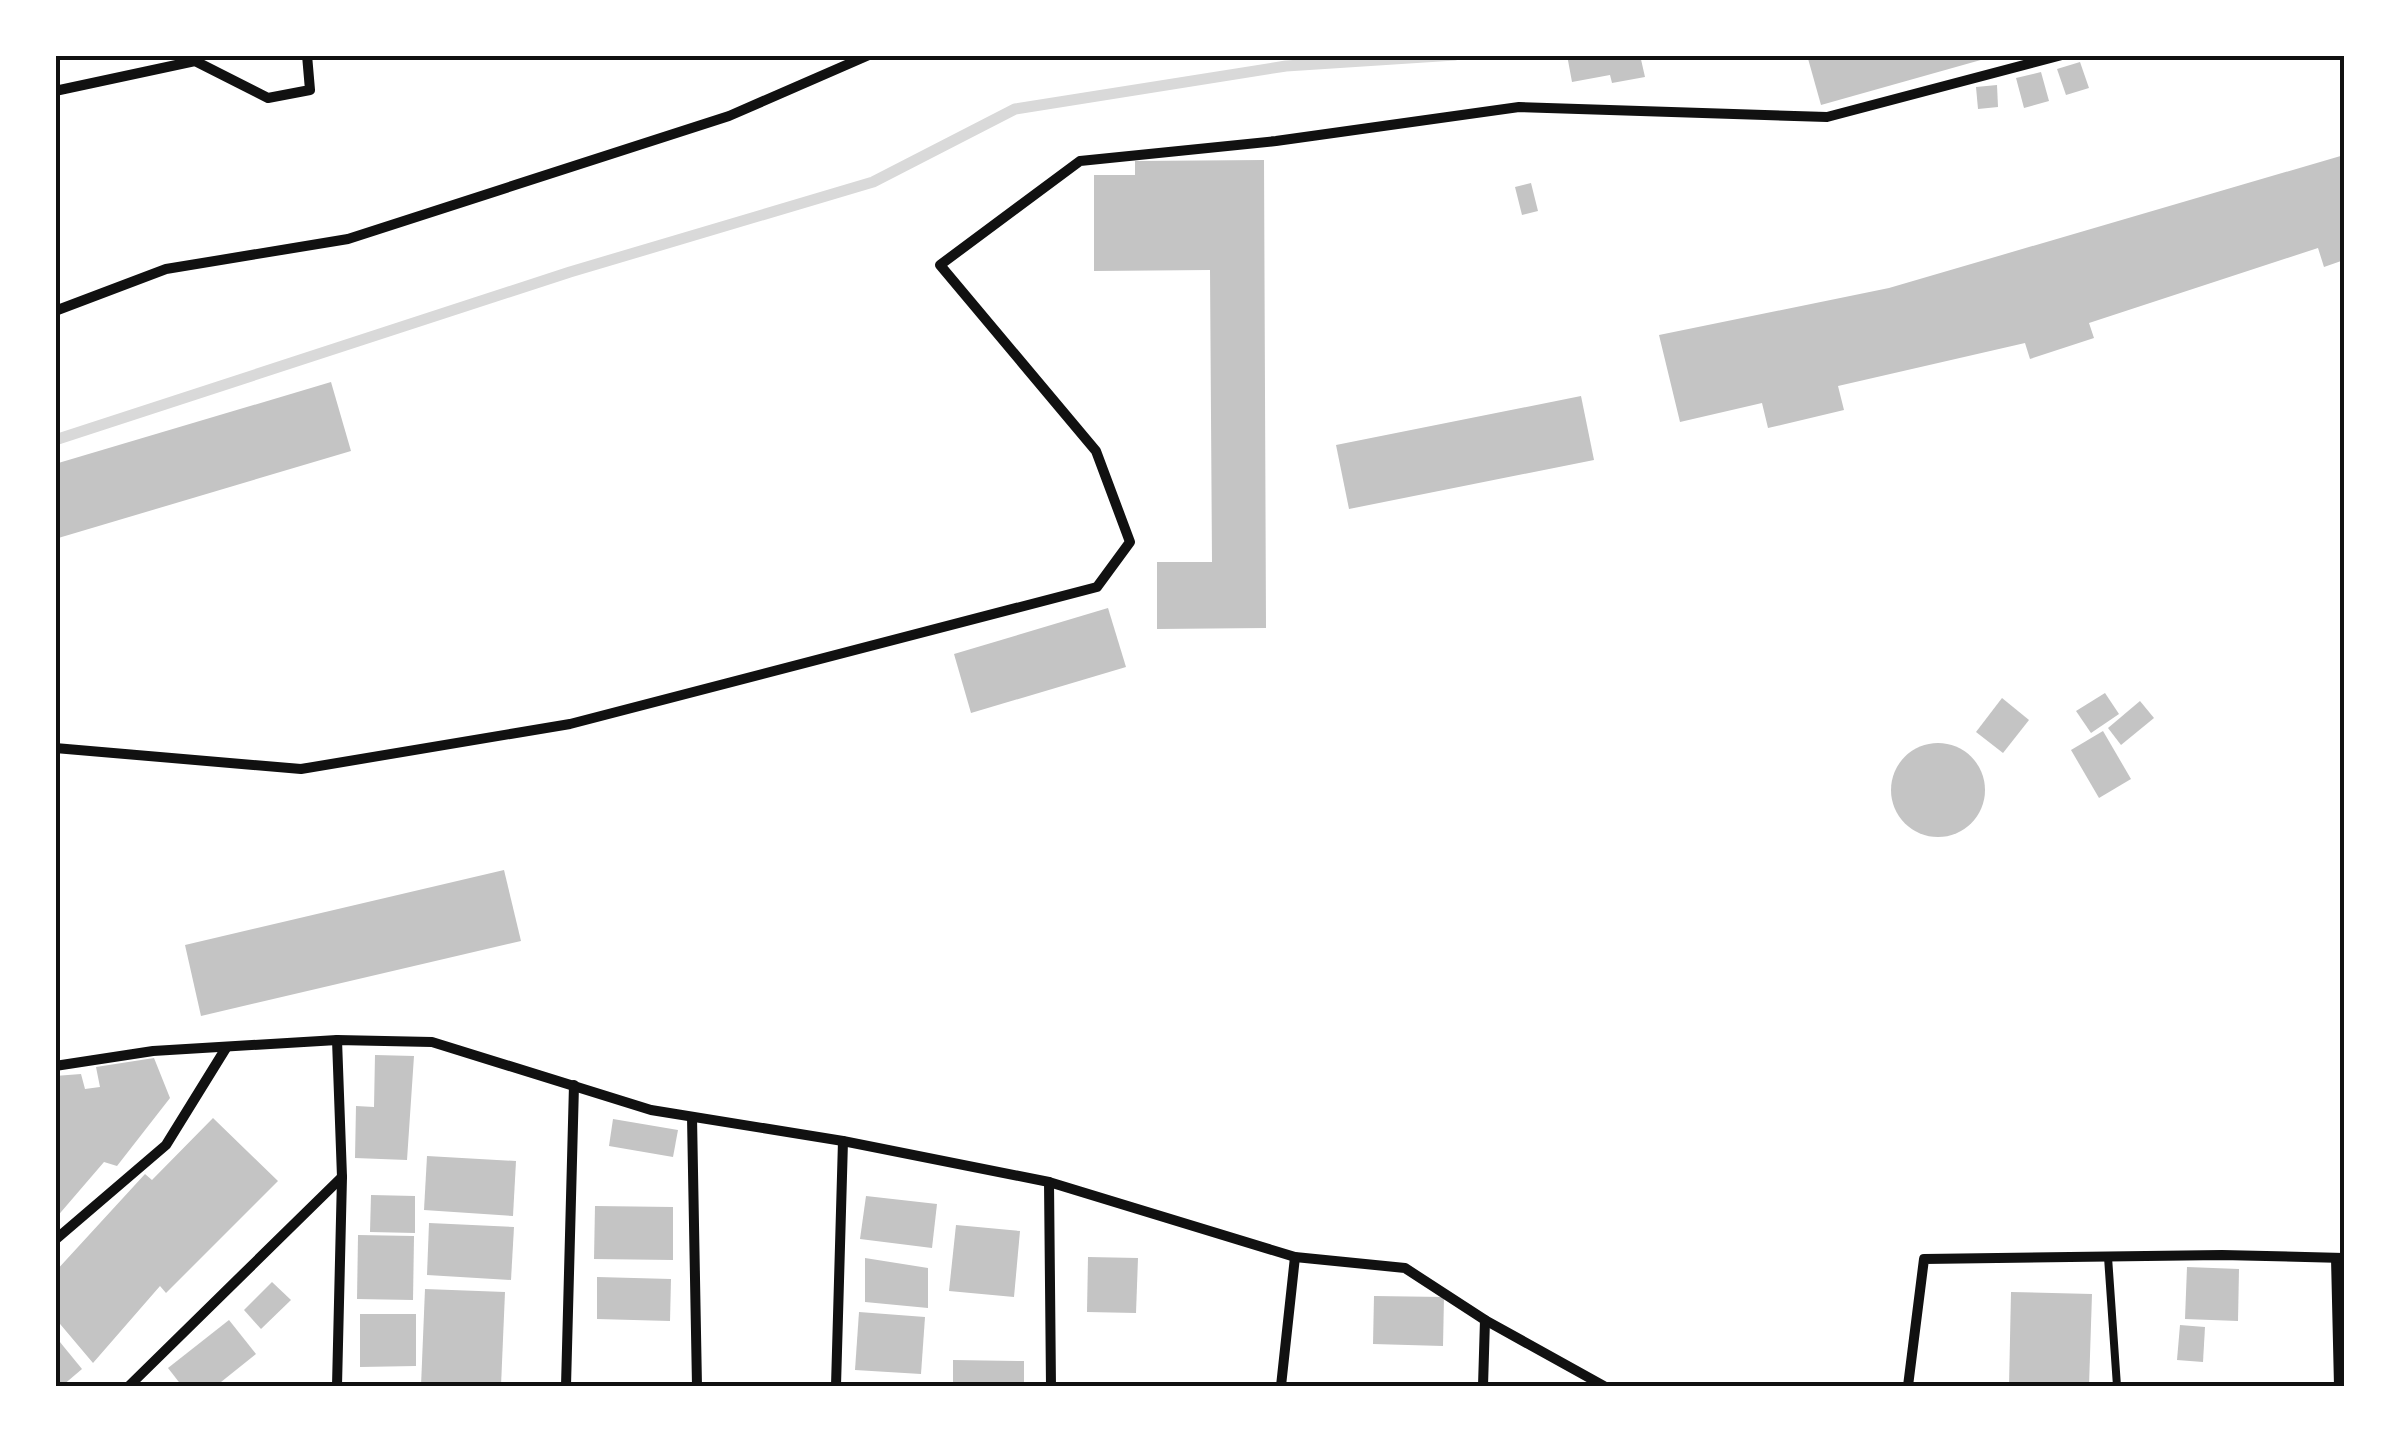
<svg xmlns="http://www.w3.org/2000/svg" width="2399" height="1441" font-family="'Sofia Sans Condensed',sans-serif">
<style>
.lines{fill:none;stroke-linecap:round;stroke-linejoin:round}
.stream{stroke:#d9d9d9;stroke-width:11}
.building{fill:#c4c4c4}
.service{stroke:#111;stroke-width:8}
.minor{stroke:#111;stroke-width:10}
.neatline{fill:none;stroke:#111;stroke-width:4}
</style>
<rect width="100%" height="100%" fill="#fff"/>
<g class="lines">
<!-- stream -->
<path class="stream" d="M55 440 570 272 873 182 1015 109 1286 66 1455 55"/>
</g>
<!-- building -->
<g class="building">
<path d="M1567 55H1640L1645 77 1612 83 1610 75 1572 82Z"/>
<path d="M1807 55H1995V56L1821 105Z"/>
<path d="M2080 62 2089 88 2066 95 2057 69Z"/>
<path d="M2041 72 2049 101 2024 108 2016 78Z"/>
<path d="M1997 85 1998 107 1978 109 1976 87Z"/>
<path d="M2344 155V260L2324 267 2318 248 2089 323 2094 338 2030 359 2025 343 1838 386 1844 410 1768 428 1762 403 1680 422 1659 335 1889 288Z"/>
<path d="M1264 160 1266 628 1157 629V562H1212L1210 270 1094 271V175H1135V161Z"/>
<path d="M1531 183 1538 211 1522 215 1515 187Z"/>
<path d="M331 382 351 451 55 539V464Z"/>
<path d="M1581 396 1594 460 1349 509 1336 445Z"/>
<path d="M1108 608 1126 667 971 713 954 654Z"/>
<path d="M2105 693 2119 714 2091 733 2076 711Z"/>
<path d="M2002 698 2029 720 2003 753 1976 732Z"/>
<path d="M2140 701 2154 718 2121 745 2108 728Z"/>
<path d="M2103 731 2131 779 2099 798 2071 750Z"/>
<circle cx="1938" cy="790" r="47"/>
<path d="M504 870 521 941 201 1016 185 945Z"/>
<path d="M375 1055 414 1056 407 1160 355 1158 356 1106 374 1107Z"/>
<path d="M154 1058 170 1098 117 1166 104 1162 55 1219V1076L81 1074 85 1089 100 1087 96 1067Z"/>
<path d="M213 1118 278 1181 166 1293 160 1286 93 1363 55 1318V1272L145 1174 152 1180Z"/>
<path d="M613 1119 678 1130 673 1157 609 1146Z"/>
<path d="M427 1156 516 1161 513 1216 424 1210Z"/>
<path d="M371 1195 415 1196V1233L370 1232Z"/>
<path d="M866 1196 937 1204 932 1248 860 1239Z"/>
<path d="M595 1206 673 1207V1260L594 1259Z"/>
<path d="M429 1223 514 1227 511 1280 427 1275Z"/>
<path d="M956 1225 1020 1231 1014 1297 949 1291Z"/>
<path d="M358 1235 414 1236 413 1300 357 1299Z"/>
<path d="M1088 1257 1138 1258 1136 1313 1087 1312Z"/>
<path d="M865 1258 928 1268V1308L865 1302Z"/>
<path d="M2187 1267 2239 1269 2238 1321 2185 1319Z"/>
<path d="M597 1277 671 1279 670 1321 597 1319Z"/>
<path d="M272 1282 291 1300 261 1329 244 1310Z"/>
<path d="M425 1289 505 1292 501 1386H421Z"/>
<path d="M2011 1292 2092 1294 2089 1386H2009Z"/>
<path d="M1374 1296 1444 1297 1443 1346 1373 1344Z"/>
<path d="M859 1312 925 1317 921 1374 855 1370Z"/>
<path d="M360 1314H416V1366L360 1367Z"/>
<path d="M229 1320 256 1354 216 1386H182L168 1368Z"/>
<path d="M2180 1325 2205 1327 2203 1362 2177 1360Z"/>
<path d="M55 1336 82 1369 62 1386H55Z"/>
<path d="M953 1360 1024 1361V1386H953Z"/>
</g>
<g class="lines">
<!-- service -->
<path class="service" d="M2108 1257 2117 1386"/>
<!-- minor -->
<g class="minor">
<path d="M55 91 195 61 268 98 310 90 307 55"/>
<path d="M55 311 166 269 348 239 729 116 869 55"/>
<path d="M55 748 301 769 570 724 1097 587 1130 542 1096 451 940 265 1080 161 1276 141 1519 107 1827 117 2062 55"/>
<path d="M55 1066 153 1051 337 1040 432 1042 651 1110 843 1141 1049 1182 1295 1257 1405 1268 1485 1320 1604 1386"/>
<path d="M692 1117 697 1386"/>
<path d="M1049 1182 1051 1386"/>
<path d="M55 1240 166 1145 226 1048"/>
<path d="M2336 1258 2339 1386"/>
<path d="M129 1386 342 1177"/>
<path d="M337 1386 342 1177 337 1040"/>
<path d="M566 1386 574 1085"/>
<path d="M836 1386 843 1141"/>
<path d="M1281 1386 1295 1257"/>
<path d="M1483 1386 1485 1320"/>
<path d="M1908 1386 1924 1259 2222 1255 2344 1258"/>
</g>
</g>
<!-- border -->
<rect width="2399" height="1441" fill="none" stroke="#ffffff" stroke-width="115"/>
<rect x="58" y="58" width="2284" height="1326" class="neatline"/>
</svg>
